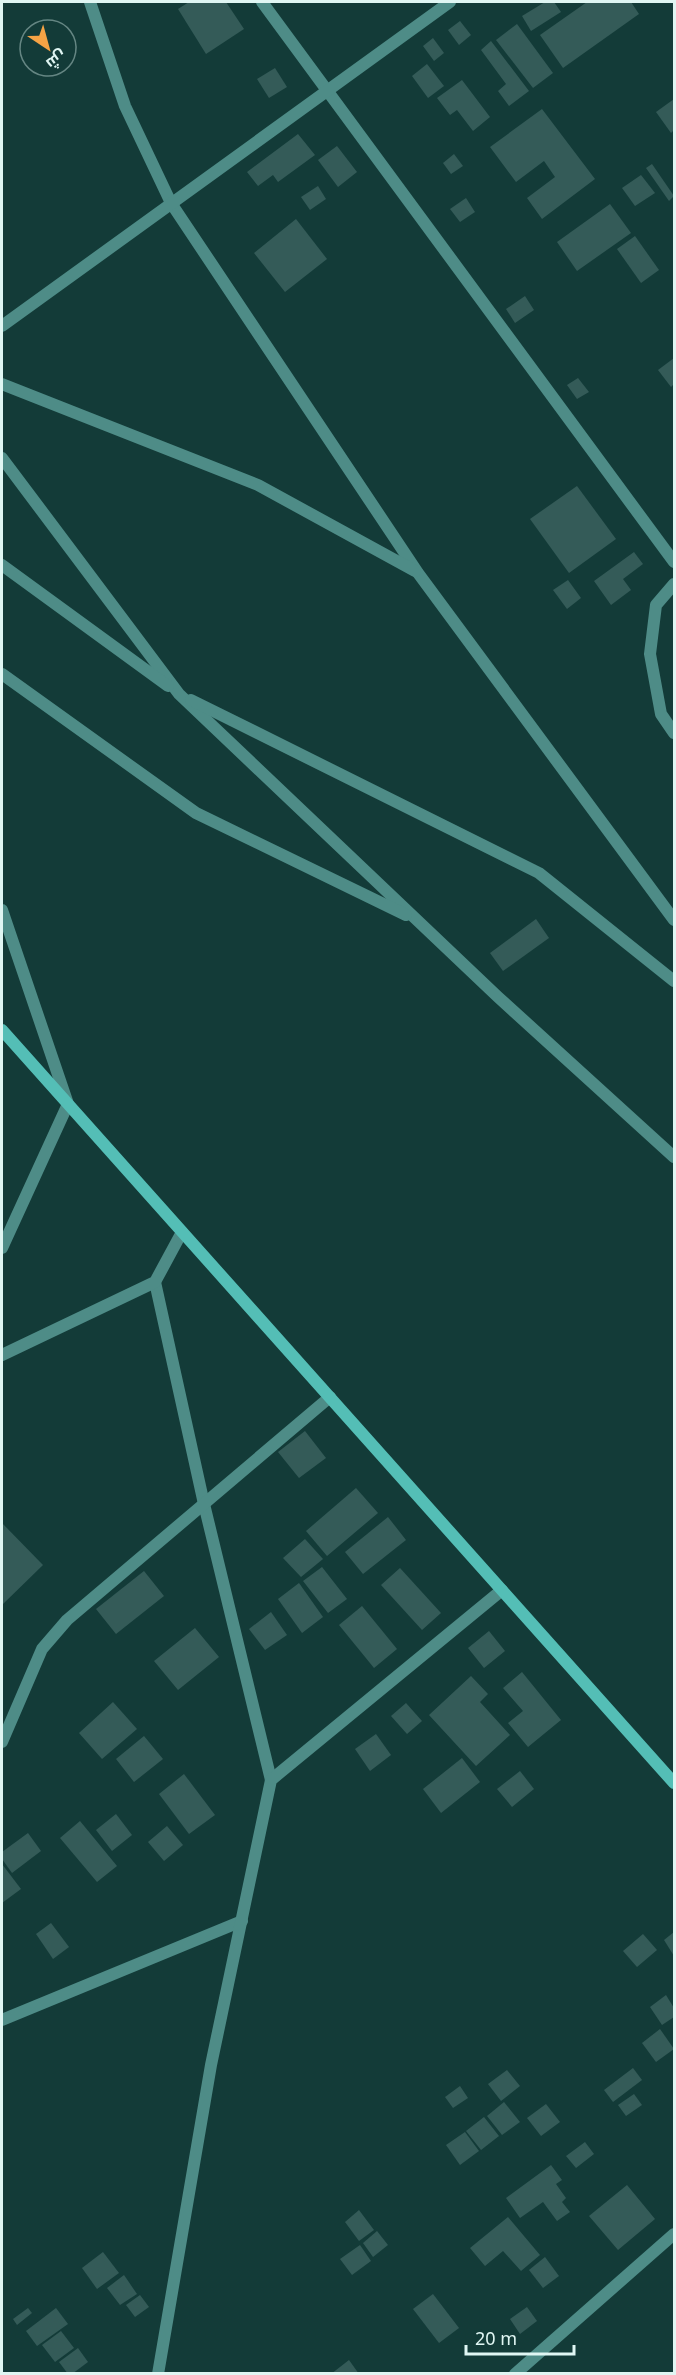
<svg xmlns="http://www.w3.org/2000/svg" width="676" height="2375" font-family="'Noto Sans',Cairo,sans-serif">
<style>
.building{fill:#345b58}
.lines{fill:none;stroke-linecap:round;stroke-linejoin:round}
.street{stroke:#4e8c87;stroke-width:12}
.secondary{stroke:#54beb6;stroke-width:12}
</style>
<rect width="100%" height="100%" fill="#133b38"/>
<!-- building -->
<g class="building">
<path d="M189 2H226L244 29 206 54 178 9Z"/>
<path d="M545 2H554L561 12 531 31 522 16Z"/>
<path d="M587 2H631L639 14 563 68 540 35Z"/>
<path d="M460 21 471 35 459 45 448 30Z"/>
<path d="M517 24 553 73 533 88 496 40Z"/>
<path d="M433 38 444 53 434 61 423 46Z"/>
<path d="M491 41 529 91 509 106 498 91 506 84 481 50Z"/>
<path d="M427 64 444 86 428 98 412 76Z"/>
<path d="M275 68 287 87 269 98 257 79Z"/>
<path d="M462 80 490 117 473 131 457 110 450 115 437 98Z"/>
<path d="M674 99V130L671 133 656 112Z"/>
<path d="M542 109 595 179 542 219 527 198 555 177 544 161 516 182 490 147Z"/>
<path d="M298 134 315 155 278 182 273 175 258 186 247 172Z"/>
<path d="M337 146 357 172 338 187 318 160Z"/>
<path d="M454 154 463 166 451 174 443 163Z"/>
<path d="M652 164 674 196 669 201 646 168Z"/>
<path d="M641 175 655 193 635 206 622 188Z"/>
<path d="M318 186 326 199 310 210 301 197Z"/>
<path d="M466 198 475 212 460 222 450 209Z"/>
<path d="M610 204 631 233 577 271 557 242Z"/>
<path d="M296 219 327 259 285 292 254 253Z"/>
<path d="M635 236 659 270 641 283 617 249Z"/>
<path d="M525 296 534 310 515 323 506 309Z"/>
<path d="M674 358V384L671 387 658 370Z"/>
<path d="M578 378 589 392 577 399 567 385Z"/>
<path d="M577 486 616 539 569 573 530 519Z"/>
<path d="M634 552 643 564 623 579 631 590 611 605 594 581Z"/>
<path d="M568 580 581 598 567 609 553 590Z"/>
<path d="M536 919 549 938 503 971 490 953Z"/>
<path d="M305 1431 326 1458 299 1478 278 1452Z"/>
<path d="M356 1488 378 1513 327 1556 306 1531Z"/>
<path d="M388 1517 406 1540 363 1574 345 1552Z"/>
<path d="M2 1523 43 1565 2 1605Z"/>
<path d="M305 1539 323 1559 301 1577 283 1558Z"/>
<path d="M322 1567 347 1599 328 1613 303 1581Z"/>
<path d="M400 1568 441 1613 422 1630 381 1585Z"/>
<path d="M144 1571 164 1596 116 1634 96 1609Z"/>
<path d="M299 1583 323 1617 302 1633 278 1599Z"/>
<path d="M362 1606 397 1649 374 1668 339 1625Z"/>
<path d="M271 1612 287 1635 265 1650 249 1629Z"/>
<path d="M195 1628 219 1657 178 1690 154 1661Z"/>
<path d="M489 1631 505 1651 484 1668 468 1648Z"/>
<path d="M522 1672 561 1720 528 1747 508 1723 523 1711 503 1688Z"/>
<path d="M471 1676 488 1694 480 1702 510 1735 476 1766 429 1715Z"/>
<path d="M113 1702 137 1729 102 1759 79 1733Z"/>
<path d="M406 1703 422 1721 407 1734 391 1716Z"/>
<path d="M376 1734 391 1755 370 1771 355 1749Z"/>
<path d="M144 1736 163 1759 134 1782 116 1759Z"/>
<path d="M462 1758 480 1782 441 1813 423 1789Z"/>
<path d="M520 1771 534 1789 512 1807 497 1789Z"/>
<path d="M184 1774 215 1815 189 1834 159 1794Z"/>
<path d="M116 1814 132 1835 112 1851 96 1830Z"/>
<path d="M80 1821 117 1866 97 1882 60 1838Z"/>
<path d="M167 1826 183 1845 164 1861 148 1842Z"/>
<path d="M28 1833 41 1851 12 1873 2 1859V1852Z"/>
<path d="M2 1864 21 1889 2 1903Z"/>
<path d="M51 1923 69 1947 53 1959 36 1934Z"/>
<path d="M674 1932V1956L664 1940Z"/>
<path d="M643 1934 657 1950 637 1967 623 1951Z"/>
<path d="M666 1995 674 2008V2017L662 2025 650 2007Z"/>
<path d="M660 2029 674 2049 656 2062 642 2043Z"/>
<path d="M633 2068 642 2080 613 2102 604 2090Z"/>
<path d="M507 2070 520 2086 501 2101 488 2084Z"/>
<path d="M460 2086 468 2098 453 2108 445 2097Z"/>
<path d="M634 2094 642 2105 626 2116 618 2105Z"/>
<path d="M504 2102 520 2122 502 2135 487 2116Z"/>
<path d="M546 2104 560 2122 541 2136 527 2118Z"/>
<path d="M484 2117 499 2136 481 2150 466 2131Z"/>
<path d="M465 2132 479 2151 460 2165 446 2145Z"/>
<path d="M585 2142 594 2154 576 2168 566 2156Z"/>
<path d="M551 2165 562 2180 556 2184 566 2198 562 2202 570 2212 557 2221 543 2202 520 2218 506 2198Z"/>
<path d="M627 2185 655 2219 618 2250 589 2216Z"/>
<path d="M359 2210 374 2230 359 2241 345 2222Z"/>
<path d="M508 2217 540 2255 521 2271 503 2251 485 2266 470 2248Z"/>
<path d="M377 2231 388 2245 373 2257 363 2243Z"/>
<path d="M360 2245 371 2261 352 2275 340 2259Z"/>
<path d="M103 2252 119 2273 97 2289 82 2268Z"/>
<path d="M545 2257 559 2276 543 2288 529 2270Z"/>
<path d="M124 2275 137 2294 120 2305 107 2288Z"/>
<path d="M433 2294 459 2328 439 2343 413 2309Z"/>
<path d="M140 2295 149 2307 135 2317 126 2305Z"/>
<path d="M527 2307 537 2321 520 2334 510 2319Z"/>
<path d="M28 2308 32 2313 17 2325 13 2319Z"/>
<path d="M56 2308 68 2324 37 2346 26 2331Z"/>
<path d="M61 2331 74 2348 55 2362 42 2345Z"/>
<path d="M78 2348 88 2362 72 2374H68L59 2362Z"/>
<path d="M349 2360 359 2374H331Z"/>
</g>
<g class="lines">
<!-- street -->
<g class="street">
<path d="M90 2 125 106 171 203 418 573 674 920"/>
<path d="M262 2 674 562"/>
<path d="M2 326 450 2"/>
<path d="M2 384 258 485 415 571"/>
<path d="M2 458 179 694 498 997 674 1157"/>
<path d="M2 565 168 686"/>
<path d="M674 584 656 605 650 654 661 714 674 733"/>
<path d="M2 674 196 813 406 915"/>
<path d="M191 700 539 873 674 981"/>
<path d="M2 910 68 1104 2 1248"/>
<path d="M155 1282 204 1504 271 1780"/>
<path d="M2 1355 155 1282 182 1232"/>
<path d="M2 1742 42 1649 67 1620 330 1397"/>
<path d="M2 2020 242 1921"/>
<path d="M158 2374 211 2065 271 1780 502 1590"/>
<path d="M515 2374 674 2234"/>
</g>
<!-- secondary -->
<path class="secondary" d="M2 1030 674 1783"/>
</g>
<!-- border -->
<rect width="676" height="2375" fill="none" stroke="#e0f6f3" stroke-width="6"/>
<!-- north arrow -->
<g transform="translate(48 48) rotate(144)"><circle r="28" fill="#133b38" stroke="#658683" stroke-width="1.5"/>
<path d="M0-4.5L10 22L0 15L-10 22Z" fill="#f5a345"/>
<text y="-9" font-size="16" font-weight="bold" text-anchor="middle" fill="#e0f6f3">ش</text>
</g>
<!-- scale -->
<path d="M466 2345v9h108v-9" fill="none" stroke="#e0f6f3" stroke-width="3"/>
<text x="475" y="2345" font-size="18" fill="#e0f6f3" stroke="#133b38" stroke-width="4.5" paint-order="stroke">20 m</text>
</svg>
